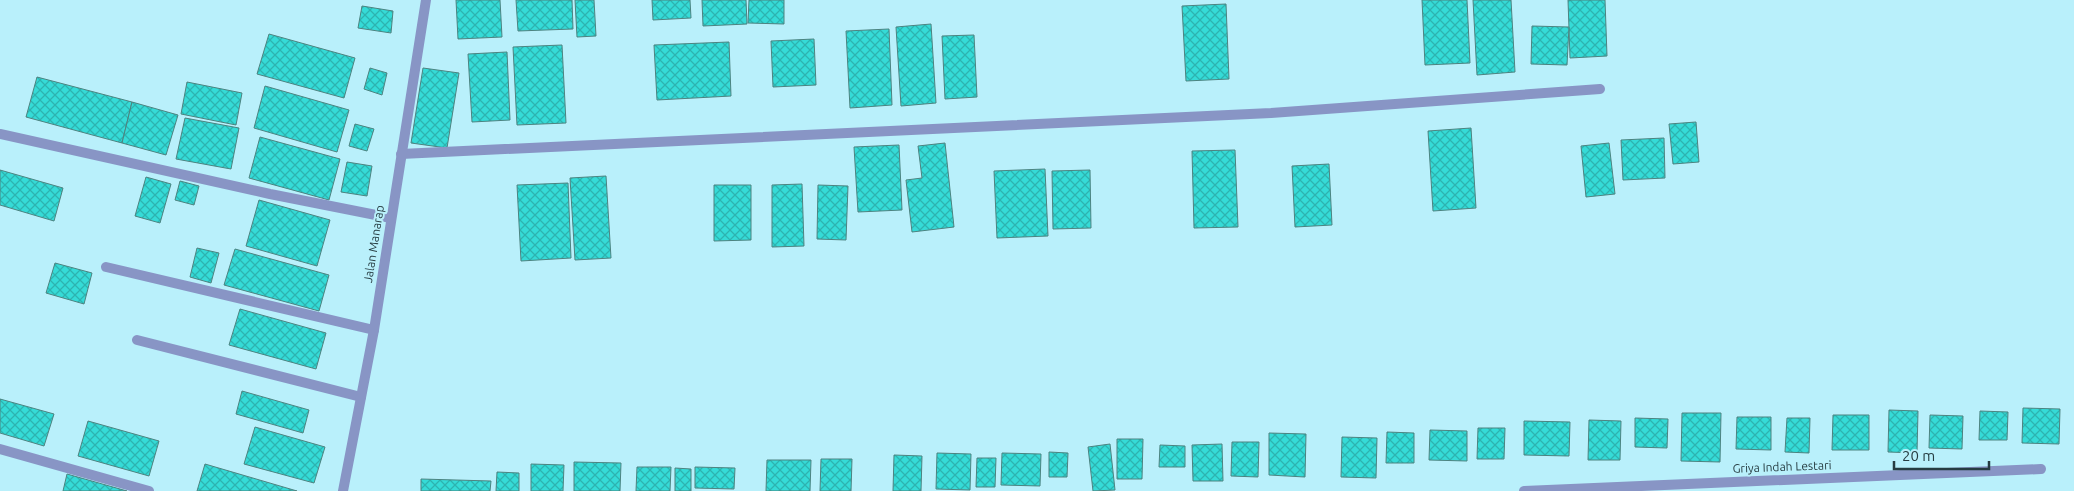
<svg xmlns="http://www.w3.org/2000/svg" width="2074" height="491" font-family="Ubuntu,sans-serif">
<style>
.building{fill:url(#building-cross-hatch);stroke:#4d8380}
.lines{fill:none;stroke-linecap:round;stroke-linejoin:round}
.lane{stroke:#8895c5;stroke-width:10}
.street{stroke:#8895c5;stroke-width:10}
.labels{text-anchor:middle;stroke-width:4;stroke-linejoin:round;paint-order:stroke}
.street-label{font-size:12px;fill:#263c41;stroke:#b9f0fb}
</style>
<defs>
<pattern id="building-cross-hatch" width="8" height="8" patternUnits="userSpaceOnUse" patternTransform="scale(1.25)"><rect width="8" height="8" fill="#35dbd7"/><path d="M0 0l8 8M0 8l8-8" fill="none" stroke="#2db3b0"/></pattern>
</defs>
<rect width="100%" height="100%" fill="#b9f0fb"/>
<!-- building -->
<g class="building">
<path d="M456 0H500L502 37 458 39Z"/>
<path d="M516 0H572L573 29 518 31Z"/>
<path d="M575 0H594L596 36 577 37Z"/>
<path d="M652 0H690L691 18 653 20Z"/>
<path d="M702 0H746L747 24 703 26Z"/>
<path d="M749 0H784V24L748 23Z"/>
<path d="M1422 0H1467L1470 63 1425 65Z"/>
<path d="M1473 0H1511L1515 72 1477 75Z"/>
<path d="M1568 0H1605L1607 56 1570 58Z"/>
<path d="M1226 4 1229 79 1186 81 1182 6Z"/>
<path d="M362 6 393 11 391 33 358 28Z"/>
<path d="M931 24 936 103 901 106 896 27Z"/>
<path d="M1532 26 1569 27 1567 65 1531 64Z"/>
<path d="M889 29 892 105 850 108 846 31Z"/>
<path d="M269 34 355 58 344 98 257 74Z"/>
<path d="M974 35 977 97 945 99 942 36Z"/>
<path d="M814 39 816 85 773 87 771 41Z"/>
<path d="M729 42 731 96 657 100 654 45Z"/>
<path d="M562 45 566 123 517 125 513 47Z"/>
<path d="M507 52 510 120 472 122 468 54Z"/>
<path d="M370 68 387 73 382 95 364 89Z"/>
<path d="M423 68 459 73 447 148 411 143Z"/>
<path d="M37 77 132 102 122 143 26 117Z"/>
<path d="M187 82 242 93 236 125 181 114Z"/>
<path d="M265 86 349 110 337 152 254 128Z"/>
<path d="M132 102 178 115 166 155 122 143Z"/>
<path d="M185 118 239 128 231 169 176 159Z"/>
<path d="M1696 122 1699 162 1673 164 1669 124Z"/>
<path d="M355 124 374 129 367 151 349 146Z"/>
<path d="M1471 128 1476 208 1433 211 1428 131Z"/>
<path d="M260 137 340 159 329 200 249 178Z"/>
<path d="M1664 138 1665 178 1623 180 1621 140Z"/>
<path d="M945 143 954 227 912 232 906 180 922 178 918 146Z"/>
<path d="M1609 143 1615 194 1586 197 1581 146Z"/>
<path d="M899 145 902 210 858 212 854 147Z"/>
<path d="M1235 150 1238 227 1194 228 1192 151Z"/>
<path d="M347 162 372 166 367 196 341 192Z"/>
<path d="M1329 164 1332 225 1295 227 1292 166Z"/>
<path d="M1045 169 1048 236 997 238 994 171Z"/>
<path d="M0 170 63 188 54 221 0 205Z"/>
<path d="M1090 170 1091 228 1053 229 1052 171Z"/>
<path d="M606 176 611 258 575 260 570 178Z"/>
<path d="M146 177 171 184 160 223 135 216Z"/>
<path d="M180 181 199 186 194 205 175 200Z"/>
<path d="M568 183 571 258 521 261 517 185Z"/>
<path d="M802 184 804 246 772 247V185Z"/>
<path d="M714 185H751V240L714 241Z"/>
<path d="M818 185 848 186 846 240 817 239Z"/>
<path d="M259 200 330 220 317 266 246 246Z"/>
<path d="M197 248 219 253 211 283 190 277Z"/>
<path d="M235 249 329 275 319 311 224 285Z"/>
<path d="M55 263 92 273 84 304 46 293Z"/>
<path d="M240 309 326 333 316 369 229 345Z"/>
<path d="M242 391 309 410 303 433 236 414Z"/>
<path d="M0 399 54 414 44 446 0 433Z"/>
<path d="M2023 408 2060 409 2059 444 2022 443Z"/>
<path d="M1889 410 1918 411 1917 453 1888 452Z"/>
<path d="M1980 411 2008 412 2007 440H1979Z"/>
<path d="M1682 413H1721L1720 462 1681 461Z"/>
<path d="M1833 415H1869V450H1832Z"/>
<path d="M1930 415 1963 416 1962 449 1929 448Z"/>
<path d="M1737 417H1771V450L1736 449Z"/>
<path d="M1635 418 1668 419 1667 448 1635 447Z"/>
<path d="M1787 418H1810L1809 453 1785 452Z"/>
<path d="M1589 420 1621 421 1620 460H1588Z"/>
<path d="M88 421 159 441 149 476 78 456Z"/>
<path d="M1524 421 1570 422 1569 456 1524 455Z"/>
<path d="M255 427 325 447 314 483 244 464Z"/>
<path d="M1478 428H1505L1504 459H1477Z"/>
<path d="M1430 430 1467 431V461L1429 460Z"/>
<path d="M1387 432 1414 433V463H1386Z"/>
<path d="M1269 433 1306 434 1305 477 1269 475Z"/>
<path d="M1342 437 1377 438 1376 478 1341 477Z"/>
<path d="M1117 439H1143L1142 479H1117Z"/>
<path d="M1232 442H1259L1258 477 1231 476Z"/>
<path d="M1110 444 1115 490 1093 491 1088 447Z"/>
<path d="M1222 444 1223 481H1193L1192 445Z"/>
<path d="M1160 445 1185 446V467H1159Z"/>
<path d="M1049 452 1068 453 1067 477H1049Z"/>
<path d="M937 453 971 454 970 490 936 489Z"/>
<path d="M1002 453 1041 454 1040 486 1001 485Z"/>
<path d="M894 455 922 456 921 491H893Z"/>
<path d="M977 458H996L995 487H976Z"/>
<path d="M821 459H852L851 491H820Z"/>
<path d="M767 460H811L810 491H766Z"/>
<path d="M574 462 621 463 620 491H574Z"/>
<path d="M205 464 297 491H197Z"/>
<path d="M531 464 564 465 563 491H531Z"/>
<path d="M637 467H671L670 491H636Z"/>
<path d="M695 467 735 468 734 489 695 488Z"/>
<path d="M675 468 691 469V491H675Z"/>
<path d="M497 472 519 473V491H496Z"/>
<path d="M67 474 127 491H63Z"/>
<path d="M421 479 491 481 490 491H421Z"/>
</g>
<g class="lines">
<!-- lane -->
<g class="lane">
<path d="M106 267 374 330"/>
<path d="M137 340 361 397"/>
</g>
<!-- street -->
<g class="street">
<path d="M0 134 270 194 391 218"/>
<path d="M401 154 1271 113 1600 89"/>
<path d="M0 449 149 491"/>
<path d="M343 491 374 330 426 0"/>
<path d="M1524 491 2041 469"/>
</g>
</g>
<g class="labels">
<!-- street labels -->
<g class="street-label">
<text transform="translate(374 244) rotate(-81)" y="4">Jalan Manarap</text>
<text transform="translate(1782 467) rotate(-2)" y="4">Griya Indah Lestari</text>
</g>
</g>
<!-- scale -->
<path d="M1894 461v8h95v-8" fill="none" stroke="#263c41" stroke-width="2.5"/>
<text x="1902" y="461" font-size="15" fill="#263c41" stroke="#b9f0fb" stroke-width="4" paint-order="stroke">20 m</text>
</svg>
